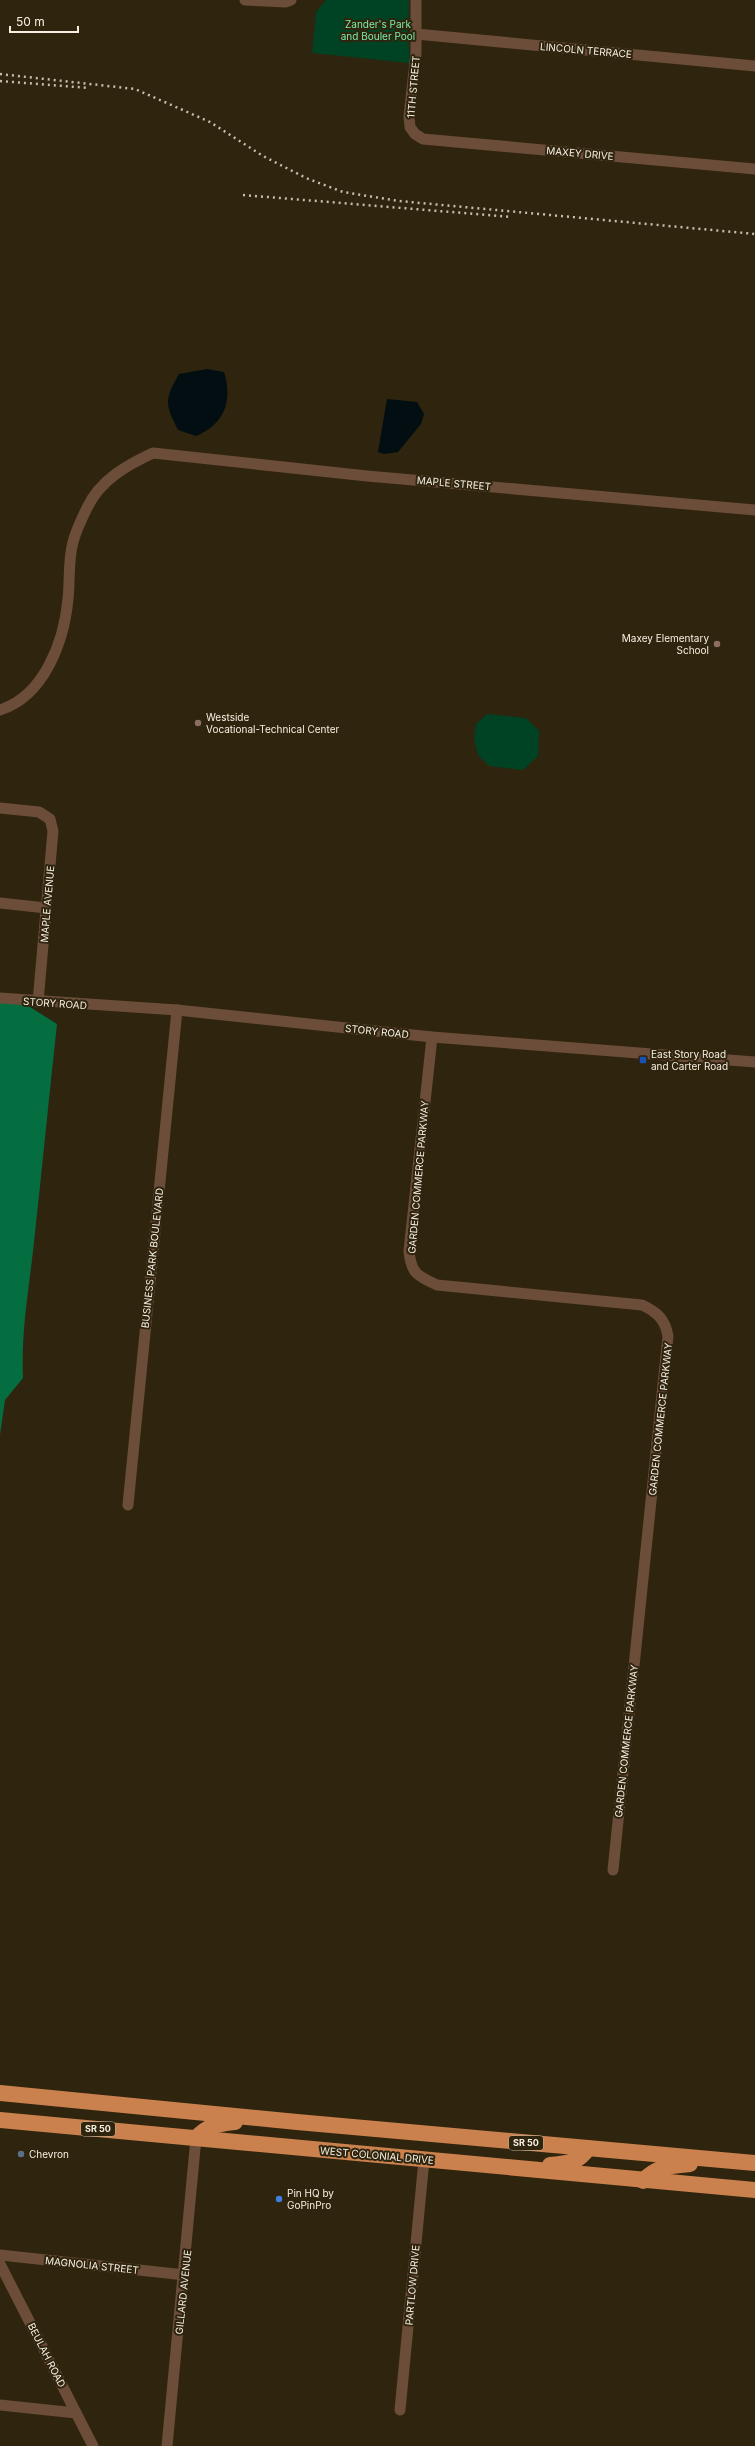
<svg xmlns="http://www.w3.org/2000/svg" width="755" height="2446" font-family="Inter,sans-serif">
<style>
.green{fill:#004324}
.forest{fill:#056e40}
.water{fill:#020e12}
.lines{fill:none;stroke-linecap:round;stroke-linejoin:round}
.minor{stroke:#6b4d39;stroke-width:11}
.highway{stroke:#ca814d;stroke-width:16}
.rail{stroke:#c6bfae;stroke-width:2.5;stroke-dasharray:2 4;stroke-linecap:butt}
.education-dot{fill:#8d6e63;stroke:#2f240d;stroke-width:1.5}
.transit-dot{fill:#1a4fb4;stroke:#2f240d;stroke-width:1.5}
.service-dot{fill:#5c6f8a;stroke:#2f240d;stroke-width:1.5}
.shop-dot{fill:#3f7fe0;stroke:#2f240d;stroke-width:1.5}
.labels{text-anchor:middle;stroke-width:4;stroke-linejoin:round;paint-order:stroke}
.shield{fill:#2f240d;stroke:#bab2a1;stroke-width:1}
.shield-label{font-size:9px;font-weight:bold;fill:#f6efe1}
.park-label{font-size:10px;fill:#7beeab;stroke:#2f240d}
.street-label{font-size:10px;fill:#f6efe1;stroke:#2f240d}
.poi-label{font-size:10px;fill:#f6efe1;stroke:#2f240d;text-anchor:start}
</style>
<rect width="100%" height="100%" fill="#2f240d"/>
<!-- green -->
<g class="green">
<path d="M326 0H409L408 33 410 63 312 53 316 12Z"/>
<path d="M487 714 526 718 539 731 538 756 523 770 489 766 478 755 474 739 476 724Z"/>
</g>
<!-- forest -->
<path class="forest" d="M0 1000 22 1002 57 1024C49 1097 42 1169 34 1242 29 1290 21 1329 23 1378L5 1400 0 1435Z"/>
<!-- water -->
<g class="water">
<path d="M207 369 224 372C233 402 224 424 196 436L178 430C165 404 164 400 179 374Z"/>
<path d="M387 399 417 402 424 414 421 424 398 452 384 454 378 452Z"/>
</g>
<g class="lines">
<!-- minor -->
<g class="minor">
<path d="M245 0 286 2 291 0"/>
<path d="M416 0V53L409 116 410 127 415 134 423 139 755 169"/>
<path d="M416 34 755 66"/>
<path d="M0 710C44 696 64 642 68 599 70 581 68 560 73 542 76 531 82 518 87 508 100 480 127 465 153 453L367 476 755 510"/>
<path d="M0 808 39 812 50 819 53 831 38 1002"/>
<path d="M0 903 46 908"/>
<path d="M0 998 177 1010 432 1037 755 1062"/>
<path d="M432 1037 409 1251C411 1273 417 1276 437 1285L642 1305C657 1312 665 1319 668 1336L613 1870"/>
<path d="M128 1505 177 1010"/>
<path d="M0 2255 185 2275"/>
<path d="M0 2264 93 2446"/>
<path d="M0 2405 76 2413"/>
<path d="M400 2410 424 2160"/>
<path d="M167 2446 196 2138"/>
</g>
<!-- highway -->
<g class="highway">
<path d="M0 2093 297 2122 755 2163"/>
<path d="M0 2120 755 2190"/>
<path d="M196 2138C208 2125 218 2124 235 2122"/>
<path d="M550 2165C567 2163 578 2164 588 2148"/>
<path d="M643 2181C657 2166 670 2166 690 2164"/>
</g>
<!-- rail -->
<g class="rail">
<path d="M0 74 135 89 210 122 263 156 306 178 343 192 399 201 755 234"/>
<path d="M0 81 89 88"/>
<path d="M243 195 512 217"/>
</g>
</g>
<!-- markers -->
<g class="education-dot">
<circle cx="717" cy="644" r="4"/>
<circle cx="198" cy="723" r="4"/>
</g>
<rect class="transit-dot" x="639" y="1056" width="8" height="8" rx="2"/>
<circle class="service-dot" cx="21" cy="2154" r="4"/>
<circle class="shop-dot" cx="279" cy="2199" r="4"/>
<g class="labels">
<!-- shield labels -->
<g class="shield">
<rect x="81" y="2122" width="34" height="14" rx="3"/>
<rect x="509" y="2136" width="34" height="14" rx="3"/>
</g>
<g class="shield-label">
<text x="98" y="2132">SR 50</text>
<text x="526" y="2146">SR 50</text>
</g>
<!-- park labels -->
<g class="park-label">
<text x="378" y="28">Zander's Park<tspan x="378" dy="12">and Bouler Pool</tspan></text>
</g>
<!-- street labels -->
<g class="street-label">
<text transform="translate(586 50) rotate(5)" y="4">LINCOLN TERRACE</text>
<text transform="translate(413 87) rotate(-85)" y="4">11TH STREET</text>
<text transform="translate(580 153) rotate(5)" y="4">MAXEY DRIVE</text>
<text transform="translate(454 483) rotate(5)" y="4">MAPLE STREET</text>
<text transform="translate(47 904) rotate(-85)" y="4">MAPLE AVENUE</text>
<text transform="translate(55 1003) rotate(4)" y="4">STORY ROAD</text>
<text transform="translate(377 1031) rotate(6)" y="4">STORY ROAD</text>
<text transform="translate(418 1177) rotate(-85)" y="4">GARDEN COMMERCE PARKWAY</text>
<text transform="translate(152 1258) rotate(-84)" y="4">BUSINESS PARK BOULEVARD</text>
<text transform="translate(660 1419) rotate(-84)" y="4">GARDEN COMMERCE PARKWAY</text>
<text transform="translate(626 1741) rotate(-84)" y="4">GARDEN COMMERCE PARKWAY</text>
<text transform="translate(377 2155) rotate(5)" y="4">WEST COLONIAL DRIVE</text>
<text transform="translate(92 2265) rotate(6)" y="4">MAGNOLIA STREET</text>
<text transform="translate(412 2285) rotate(-85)" y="4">PARTLOW DRIVE</text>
<text transform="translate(183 2292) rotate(-84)" y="4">GILLARD AVENUE</text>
<text transform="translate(47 2355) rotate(63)" y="4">BEULAH ROAD</text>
</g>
<!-- poi labels -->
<g class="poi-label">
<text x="709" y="642" text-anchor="end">Maxey Elementary<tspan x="709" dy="12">School</tspan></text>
<text x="206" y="721">Westside<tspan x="206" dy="12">Vocational-Technical Center</tspan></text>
<text x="651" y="1058">East Story Road<tspan x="651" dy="12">and Carter Road</tspan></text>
<text x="29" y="2158">Chevron</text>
<text x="287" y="2197">Pin HQ by<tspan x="287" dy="12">GoPinPro</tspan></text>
</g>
</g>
<!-- scale -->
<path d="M10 26v6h68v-6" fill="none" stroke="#f6efe1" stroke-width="2"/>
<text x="16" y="26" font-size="12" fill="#f6efe1" stroke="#2f240d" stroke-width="3" paint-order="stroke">50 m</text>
</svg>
